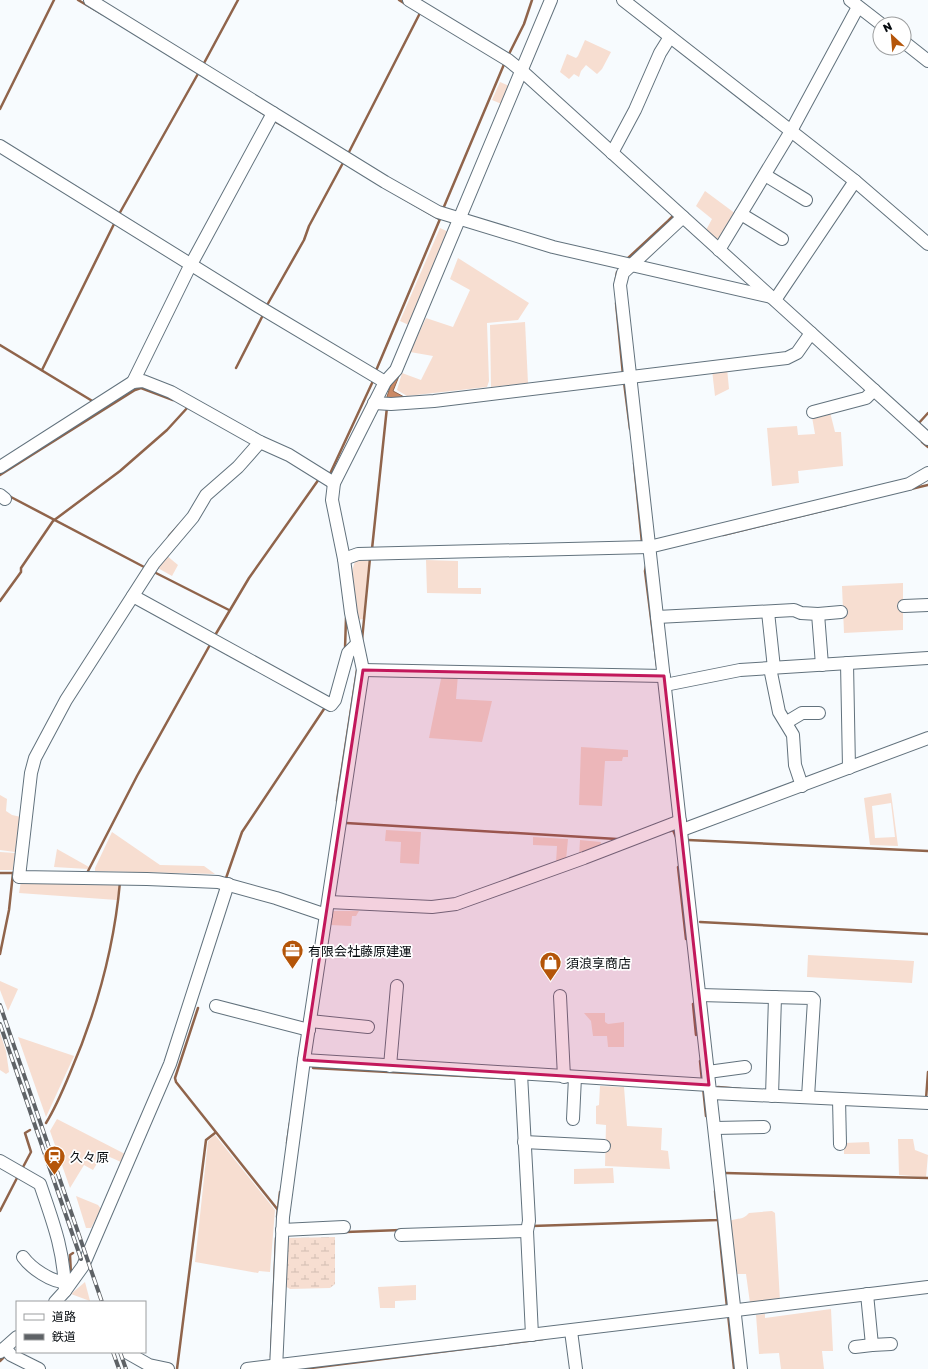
<svg xmlns="http://www.w3.org/2000/svg" width="928" height="1369" font-family="'Golos Text','Noto Sans JP',sans-serif">
<style>
.grass{fill:#f7ded1;fill-rule:evenodd}
.wetland{fill:url(#wetland-marsh)}
.water{fill:#cb8964;stroke:#90644b}
.lines{fill:none;stroke-linecap:round;stroke-linejoin:round}
.stream{stroke:#90644b;stroke-width:2.5}
.minor-casing{stroke:#62727d;stroke-width:14}
.minor{stroke:#fff;stroke-width:12}
.rail-casing{stroke:#5e6266;stroke-width:4}
.rail{stroke:#fff;stroke-width:2.5;stroke-dasharray:8;stroke-linecap:butt}
.marked{fill:#c2185b;fill-opacity:0.2;stroke:#c2185b;stroke-width:3;stroke-linejoin:round}
.labels{text-anchor:middle;stroke-width:3.5;stroke-linejoin:round;paint-order:stroke}
.poi-label{font-size:13px;fill:#070c10;stroke:#fff;text-anchor:start}
</style>
<defs>
<pattern id="wetland-marsh" width="20" height="14" patternUnits="userSpaceOnUse"><rect width="20" height="14" fill="#f7ded1"/><path d="M1 5h8M5 5V1M11 12h8M15 12V8" fill="none" stroke="#d2bdb2"/></pattern>
</defs>
<rect width="100%" height="100%" fill="#f7fbfe"/>
<!-- grass -->
<g class="grass">
<path d="M585 40 611 52 602 69 597 74 586 65 581 71 579 77 574 74 569 79 560 72 567 54 576 58 578 56Z"/>
<path d="M500 82 512 87 504 105 492 100Z"/>
<path d="M705 191 736 214 721 240 715 242 705 232 712 219 696 206Z"/>
<path d="M440 228 451 233 411 326 400 321Z"/>
<path d="M458 258 529 303 518 320 487 323 489 381 487 387 407 396 397 390 402 373 421 380 433 356 410 352 426 318 453 327 470 290 450 279Z"/>
<path d="M525 322 528 383 491 387 490 325Z"/>
<path d="M727 368 729 389 715 396 712 370Z"/>
<path d="M830 412 835 432H841L843 466 798 471 799 483 772 486 767 428 797 426 798 435 815 434 812 417Z"/>
<path d="M166 555 178 565 172 576 156 567Z"/>
<path d="M369 557 363 619 357 620C355 603 347 576 356 560Z"/>
<path d="M426 560 458 561V588H481V594L427 593Z"/>
<path d="M903 583V630L844 633 842 586Z"/>
<path d="M442 674 458 675 456 699 492 701 482 742 429 738Z"/>
<path d="M581 747 628 750V757H623L622 761H605L602 806 579 805Z"/>
<path d="M891 793 898 846 870 845 864 798ZM891 803 895 837 875 838 872 806Z"/>
<path d="M0 795 7 799 6 811 12 815 21 817 15 852 0 850Z"/>
<path d="M386 830 421 832 419 864 400 863 401 842 385 841Z"/>
<path d="M112 832 160 865 204 866 215 874 95 871V868Z"/>
<path d="M533 837 568 839 566 860 556 863 557 846 533 845Z"/>
<path d="M580 840 601 842 600 849 579 857Z"/>
<path d="M57 849 89 867 88 869 54 867Z"/>
<path d="M0 852 15 853 13 870H0Z"/>
<path d="M21 881 119 884 117 900 19 893Z"/>
<path d="M333 911H359L356 916H352L351 926 330 925 331 914Z"/>
<path d="M808 955 914 961 912 983 807 977Z"/>
<path d="M0 981 18 989 8 1011 0 990Z"/>
<path d="M584 1013H605V1022L608 1024 624 1022V1047H608L607 1036H593L591 1021Z"/>
<path d="M0 1033 6 1051 9 1072 6 1074 0 1070Z"/>
<path d="M18 1037 74 1056 46 1117Z"/>
<path d="M600 1086 624 1087 627 1126 662 1128 661 1150 668 1151 670 1169 605 1166 606 1125 596 1124V1106L599 1105Z"/>
<path d="M57 1119 125 1154 121 1162 103 1154 93 1170 84 1165 70 1188 50 1131Z"/>
<path d="M215 1135 275 1210 270 1272 259 1271 258 1273 195 1262 208 1141Z"/>
<path d="M898 1139H913L915 1150 928 1155 926 1177 899 1175Z"/>
<path d="M869 1142 870 1154H844V1143Z"/>
<path d="M613 1168 614 1183 574 1184V1169Z"/>
<path d="M76 1196 98 1205 101 1209 91 1228H86Z"/>
<path d="M772 1211 775 1213 780 1301 750 1303 746 1274H735L730 1221C739 1217 742 1221 749 1213Z"/>
<path d="M85 1282 90 1301 71 1294Z"/>
<path d="M416 1285V1300L395 1301V1308H380L378 1287Z"/>
<path d="M831 1309 833 1351H822L824 1369H781L779 1353 759 1354 756 1315 765 1314V1318Z"/>
</g>
<!-- wetland -->
<path class="wetland" d="M335 1237V1284L330 1288 290 1289 285 1286 287 1238Z"/>
<!-- water -->
<path class="water" d="M399 370 401 371 393 391 406 398 386 400 390 387Z"/>
<g class="lines">
<!-- stream -->
<g class="stream">
<path d="M78 0 102 14"/>
<path d="M399 0 407 5"/>
<path d="M508 56 524 24 532 0"/>
<path d="M203 65 238 0"/>
<path d="M0 109 54 0"/>
<path d="M256 109 267 116"/>
<path d="M274 121 287 128"/>
<path d="M348 154 420 13"/>
<path d="M399 196 439 219"/>
<path d="M443 209 505 62"/>
<path d="M118 216 199 72"/>
<path d="M627 259 668 221 673 216 672 214"/>
<path d="M615 284 617 272"/>
<path d="M616 303 623 375"/>
<path d="M266 307 304 240 309 226 344 161"/>
<path d="M0 345 94 402"/>
<path d="M236 368 264 313"/>
<path d="M42 370 115 222"/>
<path d="M375 373 440 219"/>
<path d="M624 382 630 429"/>
<path d="M918 424 928 413"/>
<path d="M922 442 928 447"/>
<path d="M634 463 642 543"/>
<path d="M0 475 135 390 141 388 173 400"/>
<path d="M329 476 373 381 372 380"/>
<path d="M911 489 928 485"/>
<path d="M9 496 146 568"/>
<path d="M723 535 846 505"/>
<path d="M169 536 179 525"/>
<path d="M372 549 387 407"/>
<path d="M646 566 645 571 657 666"/>
<path d="M152 571 229 610"/>
<path d="M0 601 21 572V568L53 521 120 471 167 430 188 407"/>
<path d="M214 637 249 578 319 479"/>
<path d="M362 640 370 558"/>
<path d="M345 649 346 618"/>
<path d="M337 801 357 670"/>
<path d="M346 823 617 839V841"/>
<path d="M670 831 673 830 676 837"/>
<path d="M688 840 928 851"/>
<path d="M678 867 686 939"/>
<path d="M0 873H15"/>
<path d="M87 873 137 776 211 643"/>
<path d="M225 881 242 832 326 706"/>
<path d="M700 922 928 934"/>
<path d="M0 954 9 910 13 873"/>
<path d="M693 1004 696 1035"/>
<path d="M198 1008 175 1078 176 1082 278 1210"/>
<path d="M700 1061 702 1081"/>
<path d="M313 1068 519 1079"/>
<path d="M703 1087 706 1116"/>
<path d="M718 1087 741 1089"/>
<path d="M926 1099 928 1072"/>
<path d="M46 1123C56 1107 63 1090 70 1073 96 1013 114 948 120 882"/>
<path d="M287 1143 290 1123"/>
<path d="M22 1169 31 1152 25 1133 30 1130"/>
<path d="M725 1173 928 1178"/>
<path d="M0 1211 18 1176"/>
<path d="M277 1217 280 1192"/>
<path d="M718 1220 727 1307"/>
<path d="M532 1226 718 1220 715 1191"/>
<path d="M346 1232 401 1230"/>
<path d="M71 1274 70 1255 73 1253"/>
<path d="M728 1314 734 1369"/>
<path d="M271 1357 276 1238"/>
<path d="M0 1361 7 1354"/>
<path d="M177 1369 206 1140 215 1133"/>
<path d="M303 1369 543 1339"/>
</g>
<defs>
<g id="minor">
<path d="M90 0 385 182 438 212 553 247 771 297"/>
<path d="M409 0 508 60 523 72 928 439"/>
<path d="M623 0 855 181 928 244"/>
<path d="M850 0 881 24"/>
<path d="M904 42 928 61"/>
<path d="M0 146 256 305 385 382"/>
<path d="M612 153 635 110 660 53 670 37"/>
<path d="M765 175 806 200"/>
<path d="M741 214 782 239"/>
<path d="M683 217 623 273 620 285 741 1369"/>
<path d="M719 250 791 131 858 7"/>
<path d="M775 300 855 181"/>
<path d="M133 382 188 270 273 113"/>
<path d="M374 403 391 404 434 401 787 358 797 353 811 333"/>
<path d="M813 412 866 398 874 390"/>
<path d="M260 442 238 467 206 495 193 517 154 563 66 700 35 758 31 773 19 877 147 879 218 882 276 898 326 915"/>
<path d="M0 467 133 382 143 381 171 392 260 442 289 455 334 483"/>
<path d="M0 495 5 499"/>
<path d="M344 559 358 554 649 547 909 484 928 473"/>
<path d="M133 596 331 705 335 700 348 653 357 644"/>
<path d="M904 606 928 605"/>
<path d="M768 612 774 668"/>
<path d="M818 614 841 612"/>
<path d="M657 617 794 610 801 613 818 614 822 665"/>
<path d="M847 663 849 768"/>
<path d="M770 668 779 712 793 735 795 765 802 786"/>
<path d="M363 670 664 676"/>
<path d="M665 685 740 670 928 658"/>
<path d="M787 722 802 713H819"/>
<path d="M682 830 928 738"/>
<path d="M329 902 432 907 456 904 584 858 680 821"/>
<path d="M700 995 812 998 814 1000 808 1097"/>
<path d="M560 996 564 1077"/>
<path d="M216 1006 309 1030"/>
<path d="M310 1021 368 1027"/>
<path d="M304 1060 709 1085"/>
<path d="M390 1066 397 986"/>
<path d="M708 1072 745 1067"/>
<path d="M521 1074 529 1221 527 1231 532 1335"/>
<path d="M711 1093 928 1103"/>
<path d="M772 1096 775 997"/>
<path d="M839 1099 840 1144"/>
<path d="M573 1119 575 1077"/>
<path d="M715 1128 764 1127"/>
<path d="M524 1142 604 1146"/>
<path d="M0 1161 40 1184C53 1222 64 1250 65 1291L55 1302"/>
<path d="M282 1230 344 1227"/>
<path d="M401 1235 527 1231"/>
<path d="M23 1257C31 1268 51 1282 65 1282"/>
<path d="M65 1291 83 1266 170 1064 228 884"/>
<path d="M867 1294 872 1345 891 1344"/>
<path d="M571 1331 576 1369"/>
<path d="M855 1347 872 1345"/>
<path d="M5 1348 11 1355 39 1369"/>
<path d="M0 1352 17 1337"/>
<path d="M126 1352 149 1365 168 1369"/>
<path d="M247 1369 928 1287"/>
<path d="M276 1369 283 1217 304 1060 363 670 351 613 344 559 332 500 334 483 385 382 396 370 551 0"/>
</g>
</defs>
<!-- minor casing -->
<use href="#minor" class="minor-casing"/>
<!-- minor -->
<use href="#minor" class="minor"/>
<defs>
<g id="rail">
<path d="M0 1005 102 1302"/>
<path d="M0 1024 81 1259"/>
<path d="M113 1352 119 1369"/>
<path d="M120 1352 126 1369"/>
</g>
</defs>
<!-- rail casing -->
<use href="#rail" class="rail-casing"/>
<!-- rail -->
<use href="#rail" class="rail"/>
</g>
<!-- marked area -->
<path class="marked" d="M363 670 664 676 709 1085 304 1060Z"/>
<!-- icons -->
<defs>
<symbol id="office-pin" viewBox="-11 -11 22 30"><path d="M0 17L-7.5 6A9.5 9.5 0 1 1 7.5 6Z" fill="#b45509" stroke="#fff"/><path d="M-6-3h4V-5.5h4V-3h4V5H-6ZM-1-4.5V-3h2v-1.5ZM-6 0V1H6V0Z" fill="#fff"/></symbol>
<symbol id="shop-pin" viewBox="-11 -11 22 30"><path d="M0 17L-7.5 6A9.5 9.5 0 1 1 7.5 6Z" fill="#b45509" stroke="#fff"/><path d="M-5-2.5h2.3a2.7 3.5 0 0 1 5.4 0H5L5.5 6h-11ZM-1.5-2.5h3a1.5 2.3 0 0 0-3 0Z" fill="#fff"/></symbol>
<symbol id="station-pin" viewBox="-11 -11 22 30"><path d="M0 17L-7.5 6A9.5 9.5 0 1 1 7.5 6Z" fill="#b45509" stroke="#fff"/><path d="M-3-6H3Q5-6 5-4V2Q5 4 3 4L4.5 6H3L1.5 4h-3L-3 6H-4.5L-3 4Q-5 4-5 2V-4Q-5-6-3-6ZM-3.5-4v3h7v-3ZM-3.5 1v1.5H-2V1ZM2 1v1.5H3.5V1Z" fill="#fff"/></symbol>
</defs>
<g fill-rule="evenodd">
<use href="#office-pin" x="280" y="938" width="25" height="34"/>
<use href="#shop-pin" x="538" y="950" width="25" height="34"/>
<use href="#station-pin" x="42" y="1144" width="25" height="34"/>
</g>
<g class="labels">
<!-- poi labels -->
<g class="poi-label">
<text x="308" y="956">有限会社藤原建運</text>
<text x="566" y="968">須浪享商店</text>
<text x="70" y="1162">久々原</text>
</g>
</g>
<!-- legend -->
<rect x="16" y="1301" width="130" height="52" fill="#ffffff" stroke="#9c9e9f"/>
<rect x="24" y="1314" width="20" height="6" fill="#ffffff" stroke="#9c9e9f"/>
<text x="52" y="1321" font-size="12" fill="#070c10">道路</text>
<rect x="24" y="1334" width="20" height="6" fill="#5e6266" stroke="#9c9e9f"/>
<text x="52" y="1341" font-size="12" fill="#070c10">鉄道</text>
<!-- north arrow -->
<g transform="translate(892 36) rotate(334)"><circle r="19" fill="#ffffff" stroke="#9c9e9f"/>
<path d="M0-3L7 15L0 10L-7 15Z" fill="#b45509"/>
<text y="-6" font-size="11" font-weight="bold" text-anchor="middle" fill="#070c10">N</text>
</g>
</svg>
